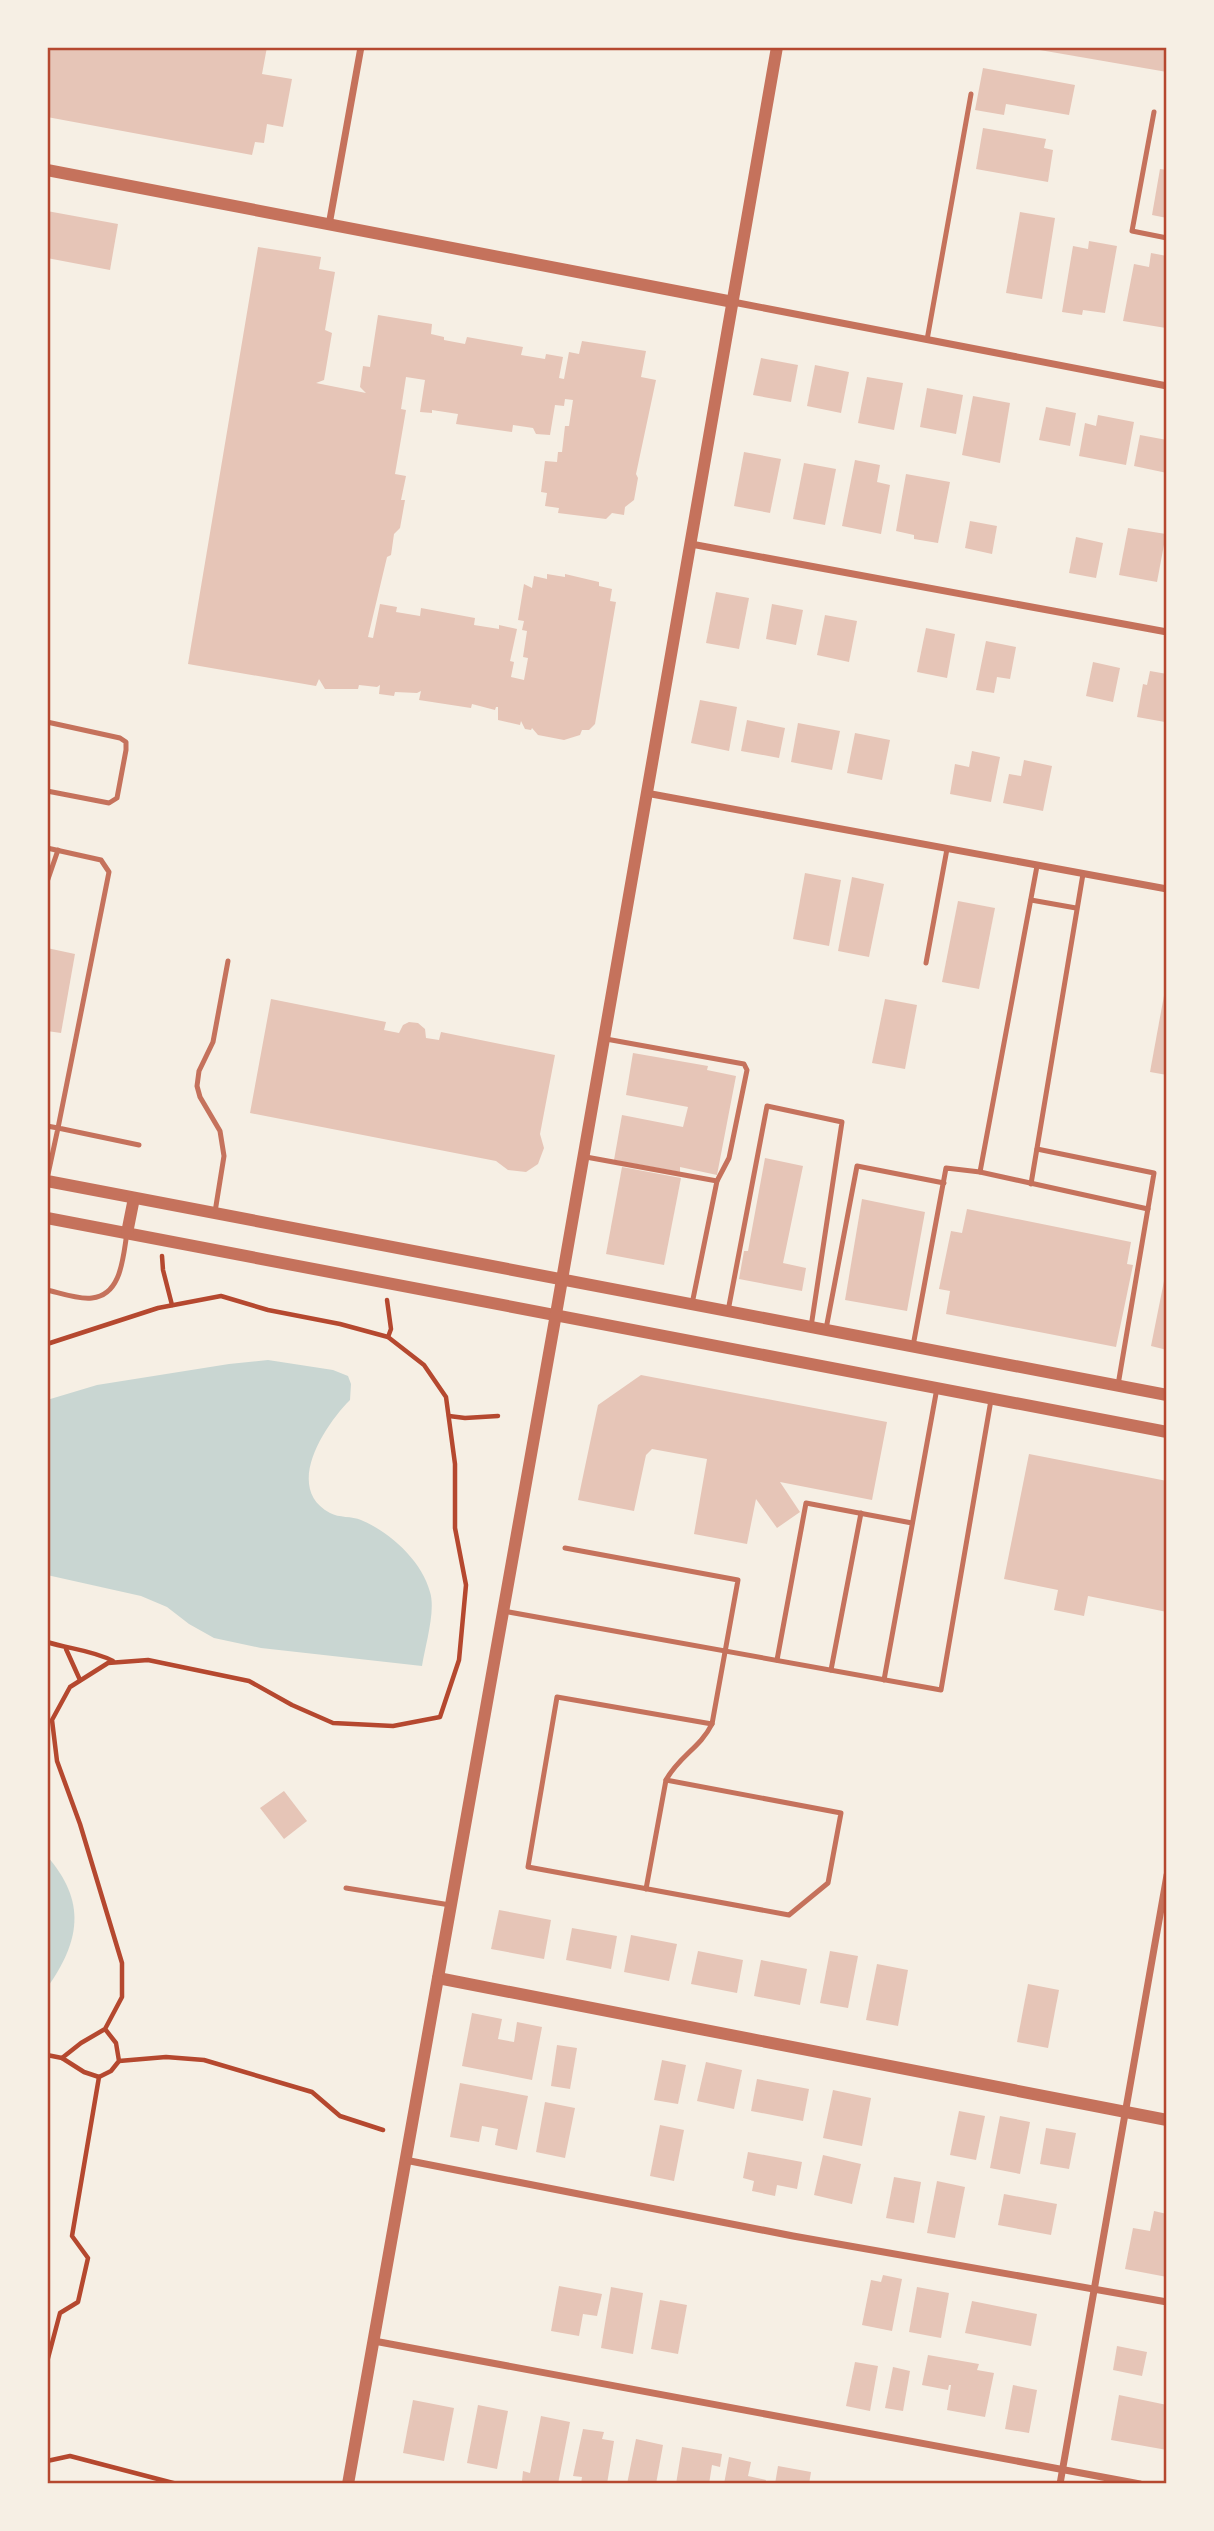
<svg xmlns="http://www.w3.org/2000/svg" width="1214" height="2531" font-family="'Archivo Narrow',sans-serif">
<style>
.water{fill:#c9d6d2}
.building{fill:#e6c5b7}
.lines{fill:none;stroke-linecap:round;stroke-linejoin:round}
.path{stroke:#b5482f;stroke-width:4.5}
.service{stroke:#c5725c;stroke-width:5}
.minor{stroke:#c5725c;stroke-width:7}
.tertiary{stroke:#c5725c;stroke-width:12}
.neatline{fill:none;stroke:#b5482f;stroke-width:2.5}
</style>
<rect width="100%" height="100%" fill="#f6efe4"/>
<!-- water -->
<g class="water">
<path d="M268 1360 333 1370 348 1376 351 1384 350 1400C325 1425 283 1488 330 1513 339 1518 352 1516 361 1520 390 1532 422 1561 430 1592 436 1611 425 1646 422 1666L261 1648 214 1638 189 1624 167 1607 141 1596 47 1575V1400L97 1385 229 1364Z"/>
<path d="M47 1856C87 1902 80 1941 47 1988Z"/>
</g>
<!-- building -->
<g class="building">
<path d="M47 47H267L262 74 292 79 283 127 267 124 264 143 255 142 252 155 47 117Z"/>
<path d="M1034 47H1167V72L1034 49Z"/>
<path d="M983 68 1075 85 1069 115 1006 104 1004 115 975 110Z"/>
<path d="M983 128 1046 139 1044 148 1053 150 1048 182 976 169Z"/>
<path d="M1160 169 1167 170V218L1152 215Z"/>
<path d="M47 211 118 224 110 270 47 258Z"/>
<path d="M1020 212 1055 218 1042 299 1006 293Z"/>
<path d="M1089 241 1117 246 1105 313 1083 310 1082 315 1062 312 1073 246 1088 249Z"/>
<path d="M258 247 321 257 319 269 335 272 325 330 332 333 324 380 316 383 366 393 360 387 363 366 370 367 378 315 432 324 431 334 444 337V340L465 344 467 337 523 347 521 355 545 359 546 354 563 357 559 378 564 379 569 352 579 354 582 341 646 351 641 377 656 380 636 474 638 478 634 500 625 507 624 515 612 513 606 519 558 513 559 508 545 506 547 493 541 492 545 461 557 462 558 452H562L565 426H569L573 400 565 399 564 406 555 405 550 435 536 434 533 428 513 425 512 432 456 424 458 414 432 410V413L420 412 425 380 406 377 401 409 406 410 395 474 406 476 401 500H405L400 528 394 534 391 555 387 557 368 637 373 638 380 604 397 607 396 612 420 616 421 608 475 618 474 625 499 629V625L517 629 510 661 514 662 511 677 524 680 528 658 523 657 527 631 522 630 524 621 518 620 524 584 532 588 534 576 547 579V574L565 577V574L599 582V586L612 589 610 601 616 602 595 724 589 730H582L580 735 564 740 538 735 532 728 531 730 525 729 521 721 520 725 498 720V707H496L495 710 472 704 471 708 419 700 421 691 417 693 395 692 394 696 379 694 380 685 377 687 359 685 358 689H325L319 679 316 686 188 664Z"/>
<path d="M1151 253 1167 256 1166 328 1123 321 1134 264 1149 267Z"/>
<path d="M761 358 798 365 791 402 753 395Z"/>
<path d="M815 365 849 372 841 413 807 406Z"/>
<path d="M867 377 903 383 894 430 858 423Z"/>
<path d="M927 388 963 395 956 434 920 427Z"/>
<path d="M973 396 1010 403 1000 463 962 455Z"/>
<path d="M1046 407 1076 413 1070 446 1039 440Z"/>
<path d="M1098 415 1134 422 1126 465 1079 456 1085 423 1096 426Z"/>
<path d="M1140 435 1167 440V473L1134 466Z"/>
<path d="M744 452 781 459 770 513 734 506Z"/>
<path d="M855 460 880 465 877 482 890 485 881 534 842 526Z"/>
<path d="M804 463 836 469 825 525 793 519Z"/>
<path d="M906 474 950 482 938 543 914 539V535L896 531Z"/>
<path d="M970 521 997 526 992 554 965 548Z"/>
<path d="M1128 528 1166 534 1157 582 1119 575Z"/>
<path d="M1076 537 1103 543 1096 578 1069 573Z"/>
<path d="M716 592 749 598 739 649 706 643Z"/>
<path d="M772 604 803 610 796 645 766 639Z"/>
<path d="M825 615 857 621 849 662 817 655Z"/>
<path d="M926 628 955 634 947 678 917 672Z"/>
<path d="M986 641 1016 647 1010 679 997 677 994 693 976 690Z"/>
<path d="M1093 662 1120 668 1113 702 1086 696Z"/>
<path d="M1150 671 1167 674 1165 722 1137 717 1143 684 1147 685Z"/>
<path d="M700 700 737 707 729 751 691 743Z"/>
<path d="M747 720 785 728 779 758 741 751Z"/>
<path d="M798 723 840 731 832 770 791 762Z"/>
<path d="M855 733 890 740 882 780 847 773Z"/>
<path d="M972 751 1000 757 991 802 950 794 955 764 969 767Z"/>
<path d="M1024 760 1052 766 1043 811 1003 803 1009 774 1021 776Z"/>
<path d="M805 873 841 880 829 946 793 939Z"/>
<path d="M852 877 884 884 869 957 838 951Z"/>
<path d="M958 901 995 908 979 989 942 982Z"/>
<path d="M47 948 75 954 61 1033 47 1031Z"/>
<path d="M1165 990H1167V1075L1150 1072Z"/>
<path d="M271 999 386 1022 384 1030 399 1033 403 1025 409 1022 418 1023 425 1029 426 1038 439 1040 441 1032 555 1055 540 1134 544 1148 538 1164 526 1172 508 1170 496 1161 250 1113Z"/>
<path d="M885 999 917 1005 905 1069 872 1063Z"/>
<path d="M633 1053 708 1066 707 1070 736 1076 717 1175 680 1167V1172L614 1160 622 1115 683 1127 688 1107 626 1095Z"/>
<path d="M765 1158 803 1166 783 1263 806 1268 802 1291 739 1279 744 1251H748Z"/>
<path d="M622 1167 681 1178 664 1265 606 1254Z"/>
<path d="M862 1199 925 1212 907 1311 845 1300Z"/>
<path d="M967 1209 1131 1242 1127 1264 1133 1265 1116 1347 946 1314 950 1291 939 1289 951 1231 962 1233Z"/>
<path d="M1164 1281H1167V1350L1151 1346Z"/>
<path d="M641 1375 887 1422 872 1500 780 1482 800 1512 777 1528 756 1499 747 1544 694 1534 707 1459 652 1449 646 1455 634 1511 578 1500 598 1405Z"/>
<path d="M1029 1454 1167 1481V1612L1088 1596 1084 1616 1054 1610 1058 1590 1004 1579Z"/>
<path d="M284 1791 307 1821 284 1839 260 1808Z"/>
<path d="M499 1910 551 1920 544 1959 491 1949Z"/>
<path d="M572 1928 617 1936 611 1969 566 1960Z"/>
<path d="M631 1935 677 1944 669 1981 624 1972Z"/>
<path d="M698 1951 743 1960 737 1993 691 1984Z"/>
<path d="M830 1951 858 1956 848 2008 820 2003Z"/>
<path d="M761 1960 807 1969 800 2005 754 1996Z"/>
<path d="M877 1964 908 1970 898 2026 866 2020Z"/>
<path d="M1028 1984 1059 1990 1048 2048 1017 2042Z"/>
<path d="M472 2013 502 2019 498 2039 514 2042 517 2022 542 2027 532 2080 462 2066Z"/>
<path d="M557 2045 577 2048 570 2089 551 2086Z"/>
<path d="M662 2060 686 2065 678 2104 654 2100Z"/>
<path d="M706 2062 742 2070 734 2109 697 2101Z"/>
<path d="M757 2079 809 2089 803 2121 751 2111Z"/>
<path d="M460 2083 528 2096 517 2150 495 2145 498 2129 482 2126 479 2142 450 2137Z"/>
<path d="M833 2090 871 2098 862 2146 823 2138Z"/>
<path d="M545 2102 575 2108 565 2158 536 2152Z"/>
<path d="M959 2111 985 2116 976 2160 950 2155Z"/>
<path d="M1000 2116 1030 2122 1020 2174 990 2168Z"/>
<path d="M660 2125 684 2130 674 2181 650 2176Z"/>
<path d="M1046 2128 1076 2133 1069 2169 1040 2164Z"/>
<path d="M748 2152 802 2162 797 2189 777 2185 775 2196 752 2191 754 2181 743 2178Z"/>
<path d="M823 2155 861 2164 852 2204 814 2195Z"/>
<path d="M894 2177 921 2182 914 2223 886 2218Z"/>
<path d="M937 2181 965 2187 955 2238 927 2233Z"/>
<path d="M1004 2194 1057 2204 1051 2235 998 2225Z"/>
<path d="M1154 2211 1167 2214V2277L1125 2269 1133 2228 1150 2231Z"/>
<path d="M883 2275 902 2279 892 2331 862 2325 871 2280 881 2282Z"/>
<path d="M559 2286 602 2294 597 2316 583 2314 579 2336 551 2331Z"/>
<path d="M611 2287 643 2293 633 2354 601 2348Z"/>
<path d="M917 2287 949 2293 941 2338 909 2332Z"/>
<path d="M660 2300 687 2305 678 2354 651 2349Z"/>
<path d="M972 2301 1037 2314 1031 2346 965 2333Z"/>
<path d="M1117 2346 1147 2352 1142 2376 1113 2370Z"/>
<path d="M928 2355 979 2364 977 2370 994 2373 985 2417 947 2410 951 2385H949L948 2390 922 2385Z"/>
<path d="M855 2362 878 2366 870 2411 846 2406Z"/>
<path d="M893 2367 910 2371 903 2411 885 2408Z"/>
<path d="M1013 2385 1037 2390 1029 2433 1005 2429Z"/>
<path d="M1119 2395 1167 2405V2450L1111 2440Z"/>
<path d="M413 2400 454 2408 444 2461 403 2453Z"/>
<path d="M478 2405 508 2411 497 2469 467 2463Z"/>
<path d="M541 2416 570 2422 558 2484 522 2481 523 2471 530 2473Z"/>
<path d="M583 2429 604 2432 602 2439 614 2441 607 2484H581L582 2477 573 2476Z"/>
<path d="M636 2439 663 2445 656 2484H627Z"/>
<path d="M682 2447 722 2454 720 2467 712 2465 709 2484H676Z"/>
<path d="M729 2457 751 2462 748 2476 766 2480 765 2484H724Z"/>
<path d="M778 2466 811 2472 809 2484H775Z"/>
</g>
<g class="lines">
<!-- path -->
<g class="path">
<path d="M162 1256 163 1270 172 1305"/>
<path d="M387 1300 391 1329 388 1337"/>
<path d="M47 1344 158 1308 221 1296 268 1310 340 1324 388 1337 424 1365 446 1397 455 1464V1528L466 1585 459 1660 440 1717 393 1726 333 1723 292 1705 249 1681 148 1660 108 1663 70 1687 52 1720 57 1761 80 1824 122 1963V1997L105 2029 81 2043 62 2058 84 2072 99 2077 111 2071 119 2061 116 2043 105 2029"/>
<path d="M449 1416 465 1418 498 1416"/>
<path d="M47 1642C69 1649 92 1650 113 1661"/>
<path d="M66 1649 80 1680"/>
<path d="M47 2055 62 2058"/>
<path d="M119 2061 166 2057 204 2060 312 2092 340 2116 383 2130"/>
<path d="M47 2362 60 2313 78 2302 88 2258 72 2236 99 2077"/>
<path d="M47 2461 70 2456 177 2484"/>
</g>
<!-- service -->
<g class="service">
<path d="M1154 112 1132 231 1167 238"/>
<path d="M927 340 971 94"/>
<path d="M47 722 120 738 126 742V750L117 798 109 803 47 791"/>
<path d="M47 848 101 860 109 872 58 1128 139 1145"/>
<path d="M47 882 58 850"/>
<path d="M1031 900 1076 908"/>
<path d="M926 963 947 849"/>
<path d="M606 1039 744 1064 747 1070 729 1158 717 1181 692 1304"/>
<path d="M47 1126 58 1128 47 1179"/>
<path d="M1037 1149 1154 1173 1118 1385"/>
<path d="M586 1157 717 1181"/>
<path d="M980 1172 1037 866"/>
<path d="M1031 1184 1083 874"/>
<path d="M215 1212 224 1156 220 1131 200 1097 197 1086 199 1071 213 1042 228 961"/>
<path d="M47 1290C60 1293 79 1300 92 1298 122 1295 123 1256 127 1233"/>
<path d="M728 1311 767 1106 842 1122 811 1327"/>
<path d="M826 1329 857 1166 944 1183"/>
<path d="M913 1346 946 1168 980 1172 1148 1209"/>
<path d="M565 1548 738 1580 712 1724 557 1697 528 1867 789 1915 828 1883 841 1813 666 1780"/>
<path d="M503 1611 941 1690 991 1400"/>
<path d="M777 1660 806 1503 912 1523"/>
<path d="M831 1670 861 1513"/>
<path d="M884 1680 937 1388"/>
<path d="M346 1888 450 1905"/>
<path d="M646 1889 666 1780C679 1756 700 1748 712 1724"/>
</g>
<!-- minor -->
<g class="minor">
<path d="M329 225 361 47"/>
<path d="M733 302 1167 386"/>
<path d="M691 544 1167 632"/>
<path d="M646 793 1167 889"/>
<path d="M405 2160 793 2236 1167 2302"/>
<path d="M374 2341 1140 2484"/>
<path d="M1060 2484 1167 1875"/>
</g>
<!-- tertiary -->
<g class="tertiary">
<path d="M47 170 733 302"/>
<path d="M47 1181 1167 1395"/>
<path d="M47 1218 1167 1432"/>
<path d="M127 1233 134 1198"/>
<path d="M438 1978 1167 2120"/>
<path d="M348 2484 556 1314 777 47"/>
</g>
</g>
<!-- border -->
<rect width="1214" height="2531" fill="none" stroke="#f6efe4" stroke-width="98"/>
<rect x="49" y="49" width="1116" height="2433" class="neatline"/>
</svg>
